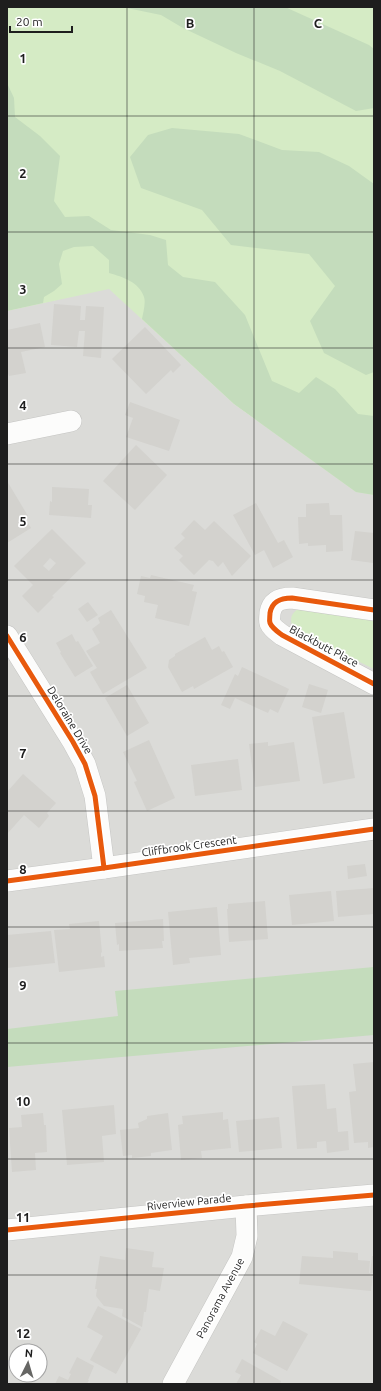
<svg xmlns="http://www.w3.org/2000/svg" width="381" height="1391" font-family="Ubuntu,sans-serif">
<style>
.residential{fill:#dbdbd8;fill-rule:evenodd}
.grass{fill:#d5ebc5}
.forest{fill:#c4dcbc}
.building{fill:#d3d2ce;fill-rule:evenodd}
.lines{fill:none;stroke-linecap:round;stroke-linejoin:round}
.minor-casing{stroke:#c5c5c3;stroke-width:22}
.minor{stroke:#fcfcfb;stroke-width:21}
.cycleway-casing{stroke:#fff;stroke-width:8}
.cycleway{stroke:#e8590c;stroke-width:5}
.grid{fill:none;stroke:#1e1e1e;stroke-width:1;stroke-opacity:0.55}
.labels{text-anchor:middle;stroke-width:3.5;stroke-linejoin:round;paint-order:stroke}
.street-label{font-size:11px;fill:#1e1e1e;stroke:#fff}
.grid-label{font-size:13px;text-anchor:middle;font-weight:bold;fill:#1e1e1e;stroke:#fff;stroke-width:3.5;stroke-linejoin:round;paint-order:stroke}
</style>
<rect width="100%" height="100%" fill="#ecece7"/>
<!-- residential -->
<path class="residential" d="M109 288 234 404 356 491 374 495V1384H7V311ZM16 1351H40V1375H16Z"/>
<!-- grass -->
<g class="grass">
<path d="M7 7H374V495L356 492 234 404 109 289 7 311Z"/>
<path d="M299 609 374 619V669L296 631C289 624 289 613 299 609Z"/>
</g>
<!-- forest -->
<g class="forest">
<path d="M122 7H285L369 45 374 49V108L356 111 280 71 236 53 183 28 161 15Z"/>
<path d="M7 83 14 98 15 117 40 136 60 156 54 201 65 217 89 216 111 230 150 235 166 240 168 265 183 277 215 282 245 315 272 381 299 393 316 377 335 389 358 414 374 416V495L356 492 234 404 142 319C143 313 146 303 144 297 139 282 123 277 109 273V260L93 246 74 247 63 251 59 264 62 284 54 291 44 297 43 303 7 311Z"/>
<path d="M172 128 239 134 282 150 319 152 349 166 374 184V372L366 375 324 353 310 321 335 286 309 254 231 245 202 210 141 188 130 157 148 135Z"/>
<path d="M374 967V1035L7 1067V1029L118 1016 115 991Z"/>
</g>
<!-- building -->
<g class="building">
<path d="M54 304 81 306 80 320H85L86 306 104 307 101 358 83 356 85 331H79L77 347 51 345Z"/>
<path d="M40 323 45 347 21 352 26 373 9 376 7 372V330Z"/>
<path d="M145 327 181 365 173 373 171 370 146 394 112 359Z"/>
<path d="M130 402 180 420 169 451 126 437 133 418 125 415Z"/>
<path d="M136 445 167 475 135 510 103 481Z"/>
<path d="M7 481 28 516 25 518 31 528 7 543Z"/>
<path d="M52 487 89 489 88 505H92L91 518 49 515 50 501 52 502Z"/>
<path d="M256 503 278 543 284 540 293 557 273 568 264 550 255 555 233 515Z"/>
<path d="M329 503 330 515H342L343 551 326 552V545L308 546V543L299 544 298 517H306V504Z"/>
<path d="M194 520 205 530 214 521 251 556 232 576 223 562 218 567 213 561 209 560 194 575 179 560 183 556 174 548 185 538 181 534Z"/>
<path d="M52 529 86 563 52 596 54 597 38 613 22 596 33 585 14 566ZM50 558 56 563 49 571 43 566Z"/>
<path d="M355 531 374 533 373 563 351 560Z"/>
<path d="M151 575 194 585 192 591 197 592 189 626 155 618 158 605 144 602 145 596 137 594 141 576 150 578Z"/>
<path d="M88 602 98 615 87 622 78 609Z"/>
<path d="M111 610 147 668 103 694 90 672 97 668 86 651 100 643 92 629 100 623 98 618Z"/>
<path d="M72 634 76 642 78 641 93 666 75 677 60 653 61 652 56 643Z"/>
<path d="M205 637 212 650 219 646 222 652 224 651 233 667 194 689 193 686 182 692 168 667 169 660 175 656V654Z"/>
<path d="M242 667 289 689 278 713 270 709 268 713 235 698 230 709 221 705 235 674 238 676Z"/>
<path d="M309 684 328 690 321 713 302 707Z"/>
<path d="M127 685 149 723 127 736 105 698Z"/>
<path d="M344 712 355 778 323 784 312 717Z"/>
<path d="M149 740 175 798 147 811 134 782 137 781 123 752Z"/>
<path d="M268 742V746L294 742 300 781 255 787 249 744Z"/>
<path d="M238 759 242 790 195 796 191 765Z"/>
<path d="M23 774 56 803 47 813 49 816 39 828 24 815 7 834V792Z"/>
<path d="M365 864 367 876 348 879 347 866Z"/>
<path d="M374 888V914L338 917 336 891Z"/>
<path d="M331 891 334 921 292 925 289 895Z"/>
<path d="M265 901 268 939 229 942 227 909H228V904Z"/>
<path d="M217 907 221 955 189 958 190 963 173 965 168 912Z"/>
<path d="M163 919 164 941H162L163 948 119 951V944L117 945 115 923Z"/>
<path d="M99 921 102 953 101 952V957L104 956 105 967 59 972 54 930 70 929 69 924Z"/>
<path d="M51 931 55 963 7 968V935Z"/>
<path d="M374 1062V1147L368 1148V1142L354 1143 349 1092 356 1091 353 1064Z"/>
<path d="M325 1084 327 1109 336 1108 338 1132 348 1131 349 1150 327 1153 326 1141 317 1142V1148L297 1149 292 1086Z"/>
<path d="M114 1105 116 1134 102 1136 104 1162 67 1165 62 1110Z"/>
<path d="M223 1112V1120L228 1119 231 1148 201 1151 202 1158 181 1160 178 1125 183 1124 182 1116Z"/>
<path d="M43 1113 44 1125H46L47 1152 35 1153 36 1170 12 1172 9 1128 22 1127 21 1115Z"/>
<path d="M168 1113 172 1150 151 1153V1156L132 1158V1155L123 1156 120 1130 139 1128 138 1123 147 1119V1116Z"/>
<path d="M279 1117 282 1148 239 1152 236 1121Z"/>
<path d="M126 1248 154 1252 152 1267 164 1268 160 1291 149 1289 146 1312H144L142 1327 122 1316 123 1309 104 1306 96 1296 97 1289H95L100 1256 125 1260Z"/>
<path d="M333 1251 358 1253V1260L370 1261 369 1273 373 1274 371 1291 299 1284 302 1256 333 1258Z"/>
<path d="M372 1256H374V1273H370Z"/>
<path d="M98 1306 141 1329 116 1374 90 1360 103 1336 87 1327Z"/>
<path d="M283 1321 308 1334 287 1371 253 1353 257 1344 254 1342 261 1329 275 1336Z"/>
<path d="M77 1357 94 1366 88 1380H89L87 1384H55L59 1376 68 1380 71 1374 69 1373Z"/>
<path d="M242 1359 281 1381 280 1384H236L241 1375 235 1372Z"/>
</g>
<g class="lines">
<defs>
<g id="minor">
<path d="M7 434 71 421"/>
<path d="M374 610 292 598C281 598 272 601 270 613 270 616 269 620 270 623 272 628 278 632 282 635L374 684"/>
<path d="M7 636 73 742 85 764 95 796 104 868"/>
<path d="M7 881 104 868 374 829"/>
<path d="M7 1230 246 1206 374 1195"/>
<path d="M173 1384 242 1257 247 1236 246 1206"/>
</g>
</defs>
<!-- minor casing -->
<use href="#minor" class="minor-casing"/>
<!-- minor -->
<use href="#minor" class="minor"/>
<defs>
<g id="cycleway">
<path d="M374 610 292 598C281 598 272 601 270 613 270 616 269 620 270 623 272 628 278 632 282 635L374 684"/>
<path d="M7 636 73 742 85 764 95 796 104 868"/>
<path d="M7 881 104 868 374 829"/>
<path d="M7 1230 246 1206 374 1195"/>
</g>
</defs>
<!-- cycleway casing -->
<use href="#cycleway" class="cycleway-casing"/>
<!-- cycleway -->
<use href="#cycleway" class="cycleway"/>
</g>
<!-- grid -->
<path class="grid" d="M127 7V1384M254 7V1384M7 116H374M7 232H374M7 348H374M7 464H374M7 580H374M7 696H374M7 811H374M7 927H374M7 1043H374M7 1159H374M7 1275H374"/>
<g class="labels">
<!-- street labels -->
<g class="street-label">
<text transform="translate(324 646) rotate(28)" y="4">Blackbutt Place</text>
<text transform="translate(70 720) rotate(59)" y="4">Deloraine Drive</text>
<text transform="translate(189 846) rotate(-8)" y="4">Cliffbrook Crescent</text>
<text transform="translate(189 1202) rotate(-6)" y="4">Riverview Parade</text>
<text transform="translate(220 1298) rotate(-62)" y="4">Panorama Avenue</text>
</g>
</g>
<g class="grid-label">
<text x="190" y="28">B</text>
<text x="318" y="28">C</text>
<text x="23" y="63">1</text>
<text x="23" y="178">2</text>
<text x="23" y="294">3</text>
<text x="23" y="410">4</text>
<text x="23" y="526">5</text>
<text x="23" y="642">6</text>
<text x="23" y="758">7</text>
<text x="23" y="874">8</text>
<text x="23" y="990">9</text>
<text x="23" y="1106">10</text>
<text x="23" y="1222">11</text>
<text x="23" y="1338">12</text>
</g>
<!-- border -->
<rect width="381" height="1391" fill="none" stroke="#1e1e1e" stroke-width="16"/>
<!-- north arrow -->
<g transform="translate(28 1363) rotate(5)"><circle r="19" fill="#ffffff" stroke="#a5a5a5"/>
<path d="M0-3L7 15L0 10L-7 15Z" fill="#666664"/>
<text y="-6" font-size="11" font-weight="bold" text-anchor="middle" fill="#1e1e1e">N</text>
</g>
<!-- scale -->
<path d="M10 26v6h62v-6" fill="none" stroke="#1e1e1e" stroke-width="2"/>
<text x="16" y="26" font-size="12" fill="#1e1e1e" stroke="#ffffff" stroke-width="3" paint-order="stroke">20 m</text>
</svg>
